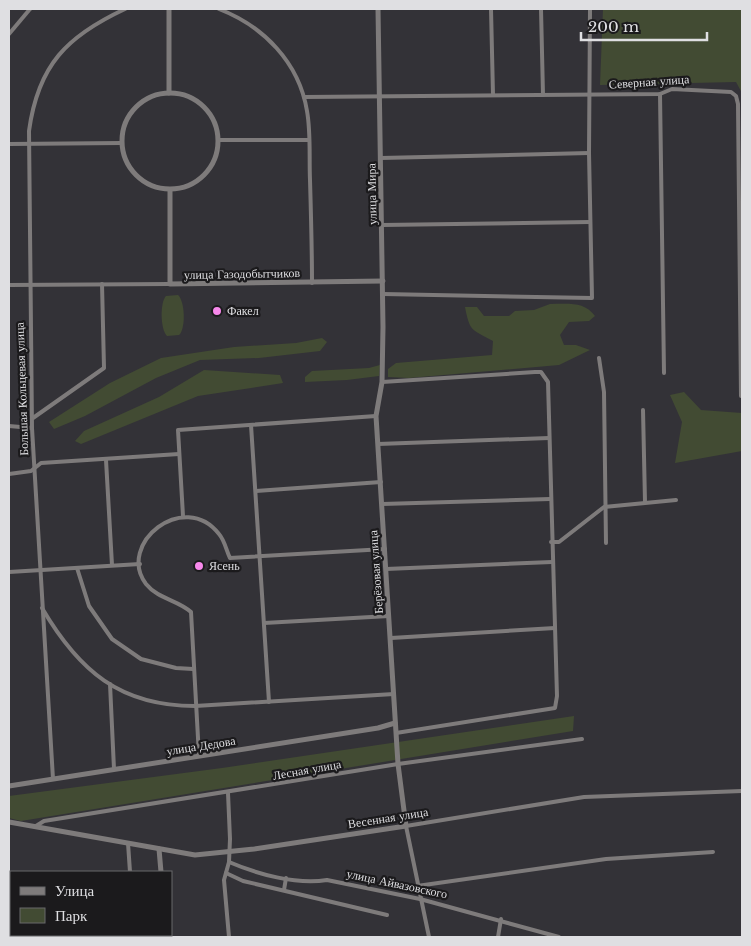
<svg xmlns="http://www.w3.org/2000/svg" width="751" height="946" font-family="'Libre Baskerville',serif">
<style>
.green{fill:#424b33}
.lines{fill:none;stroke-linecap:round;stroke-linejoin:round}
.minor{stroke:#7e7b7b;stroke-width:4}
.tertiary{stroke:#7e7b7b;stroke-width:5}
.poi-dot{fill:#f788eb;stroke:#1b1a1c;stroke-width:2}
.labels{text-anchor:middle;stroke-width:4.5;stroke-linejoin:round;paint-order:stroke}
.street-label{font-size:12px;fill:#dfdfe2;stroke:#1b1a1c}
.poi-label{font-size:12px;fill:#dfdfe2;stroke:#1b1a1c;text-anchor:start}
</style>
<rect width="100%" height="100%" fill="#333237"/>
<!-- green -->
<g class="green">
<path d="M603 9H742V93L736 82 600 85Z"/>
<path d="M178 295C185 301 186 329 179 335L167 336C160 329 160 302 166 296Z"/>
<path d="M550 304C568 304 584 301 595 316L589 321 569 322 560 335 564 345H576L590 350 559 365 409 378 388 377V369L396 363 492 355 493 341C472 329 470 333 465 307H477L484 316H509L515 311 534 310Z"/>
<path d="M322 338 327 342 320 351 259 358 200 360 156 378 85 416 54 429 49 422 110 383 161 358 234 347 296 343Z"/>
<path d="M380 365 379 376 347 380 305 382V377L312 371 369 368Z"/>
<path d="M204 370 280 375 283 383 198 396 81 444 75 441 84 431 159 397Z"/>
<path d="M684 392 701 410 742 413V451L675 463 682 422 670 395Z"/>
<path d="M574 716 573 731 21 821 9 818V796L222 768Z"/>
</g>
<g class="lines">
<!-- minor -->
<g class="minor">
<path d="M219 9C263 26 299 62 307 111 311 133 309 157 310 180 311 214 312 248 312 283"/>
<path d="M491 9 493 95"/>
<path d="M541 9 543 95"/>
<path d="M9 34 30 9"/>
<path d="M660 94 664 373"/>
<path d="M304 97 660 94 672 89 731 92 736 96 738 104 741 396"/>
<path d="M219 140H309"/>
<path d="M9 144 122 143"/>
<path d="M381 158 589 153"/>
<path d="M382 225 590 222"/>
<path d="M9 285 170 284"/>
<path d="M383 294 592 298 589 153 590 9"/>
<path d="M599 358 604 392 606 543"/>
<path d="M382 382 535 372H541L548 382 557 696 555 708 396 733"/>
<path d="M643 410 645 502"/>
<path d="M33 418 104 368 102 284"/>
<path d="M251 425 269 702"/>
<path d="M9 426 32 428"/>
<path d="M378 444 549 438"/>
<path d="M106 460 112 565"/>
<path d="M9 474 31 471 41 463 179 454"/>
<path d="M256 491 381 482"/>
<path d="M382 504 550 499"/>
<path d="M183 516 178 430 376 416"/>
<path d="M551 542H559L604 507 676 500"/>
<path d="M77 568 89 606 112 639 141 659 176 668 193 669"/>
<path d="M386 569 552 562"/>
<path d="M9 572 140 564"/>
<path d="M42 608C79 671 120 706 195 706L394 694"/>
<path d="M264 623 389 616"/>
<path d="M391 638 555 628"/>
<path d="M110 684 114 769"/>
<path d="M199 756 191 612C178 600 158 599 146 584 116 544 184 489 219 534 225 541 226 550 230 558L385 549"/>
<path d="M53 779 32 428 29 131C38 65 67 36 125 9"/>
<path d="M228 793 230 839 229 862 224 880 229 937"/>
<path d="M36 826 44 821 398 764 582 739"/>
<path d="M128 843 130 872"/>
<path d="M229 862C257 874 296 885 327 880L420 899 559 937"/>
<path d="M226 873 243 881 387 915"/>
<path d="M417 886 606 859 713 852"/>
<path d="M284 890 286 878"/>
<path d="M132 935V937"/>
<path d="M429 937 406 826 584 797 742 791"/>
<path d="M498 937 501 919"/>
</g>
<!-- tertiary -->
<g class="tertiary">
<path d="M169 9V93"/>
<circle cx="170" cy="141" r="48"/>
<path d="M170 190V284L383 281"/>
<path d="M9 786 378 728 395 723"/>
<path d="M9 822 195 855 254 849 406 826 398 764 376 416 382 382 383 327 378 9"/>
<path d="M159 849 161 872"/>
<path d="M165 935V937"/>
</g>
</g>
<!-- markers -->
<g class="poi-dot">
<circle cx="217" cy="311" r="5"/>
<circle cx="199" cy="566" r="5"/>
</g>
<g class="labels">
<!-- street labels -->
<g class="street-label">
<text transform="translate(649 82) rotate(-4)" y="4">Северная улица</text>
<text transform="translate(372 194) rotate(-91)" y="4">улица Мира</text>
<text transform="translate(242 274) rotate(-1)" y="4">улица Газодобытчиков</text>
<text transform="translate(22 389) rotate(-92)" y="4">Большая Кольцевая улица</text>
<text transform="translate(376 572) rotate(-94)" y="4">Берёзовая улица</text>
<text transform="translate(201 746) rotate(-9)" y="4">улица Дедова</text>
<text transform="translate(307 770) rotate(-10)" y="4">Лесная улица</text>
<text transform="translate(388 818) rotate(-9)" y="4">Весенная улица</text>
<text transform="translate(397 884) rotate(12)" y="4">улица Айвазовского</text>
</g>
<!-- poi labels -->
<g class="poi-label">
<text x="227" y="315">Факел</text>
<text x="209" y="570">Ясень</text>
</g>
</g>
<!-- border -->
<rect width="751" height="946" fill="none" stroke="#dfdfe2" stroke-width="20"/>
<!-- legend -->
<rect x="10" y="871" width="162" height="65" fill="#1b1a1c" stroke="#69696b"/>
<rect x="20" y="887" width="25" height="8" fill="#7e7b7b" stroke="#69696b"/>
<text x="55" y="896" font-size="15" fill="#dfdfe2">Улица</text>
<rect x="20" y="908" width="25" height="15" fill="#424b33" stroke="#69696b"/>
<text x="55" y="921" font-size="15" fill="#dfdfe2">Парк</text>
<!-- scale -->
<path d="M581 32v8h126v-8" fill="none" stroke="#dfdfe2" stroke-width="2.5"/>
<text x="588" y="32" font-size="15" fill="#dfdfe2" stroke="#1b1a1c" stroke-width="4" paint-order="stroke">200 m</text>
</svg>
